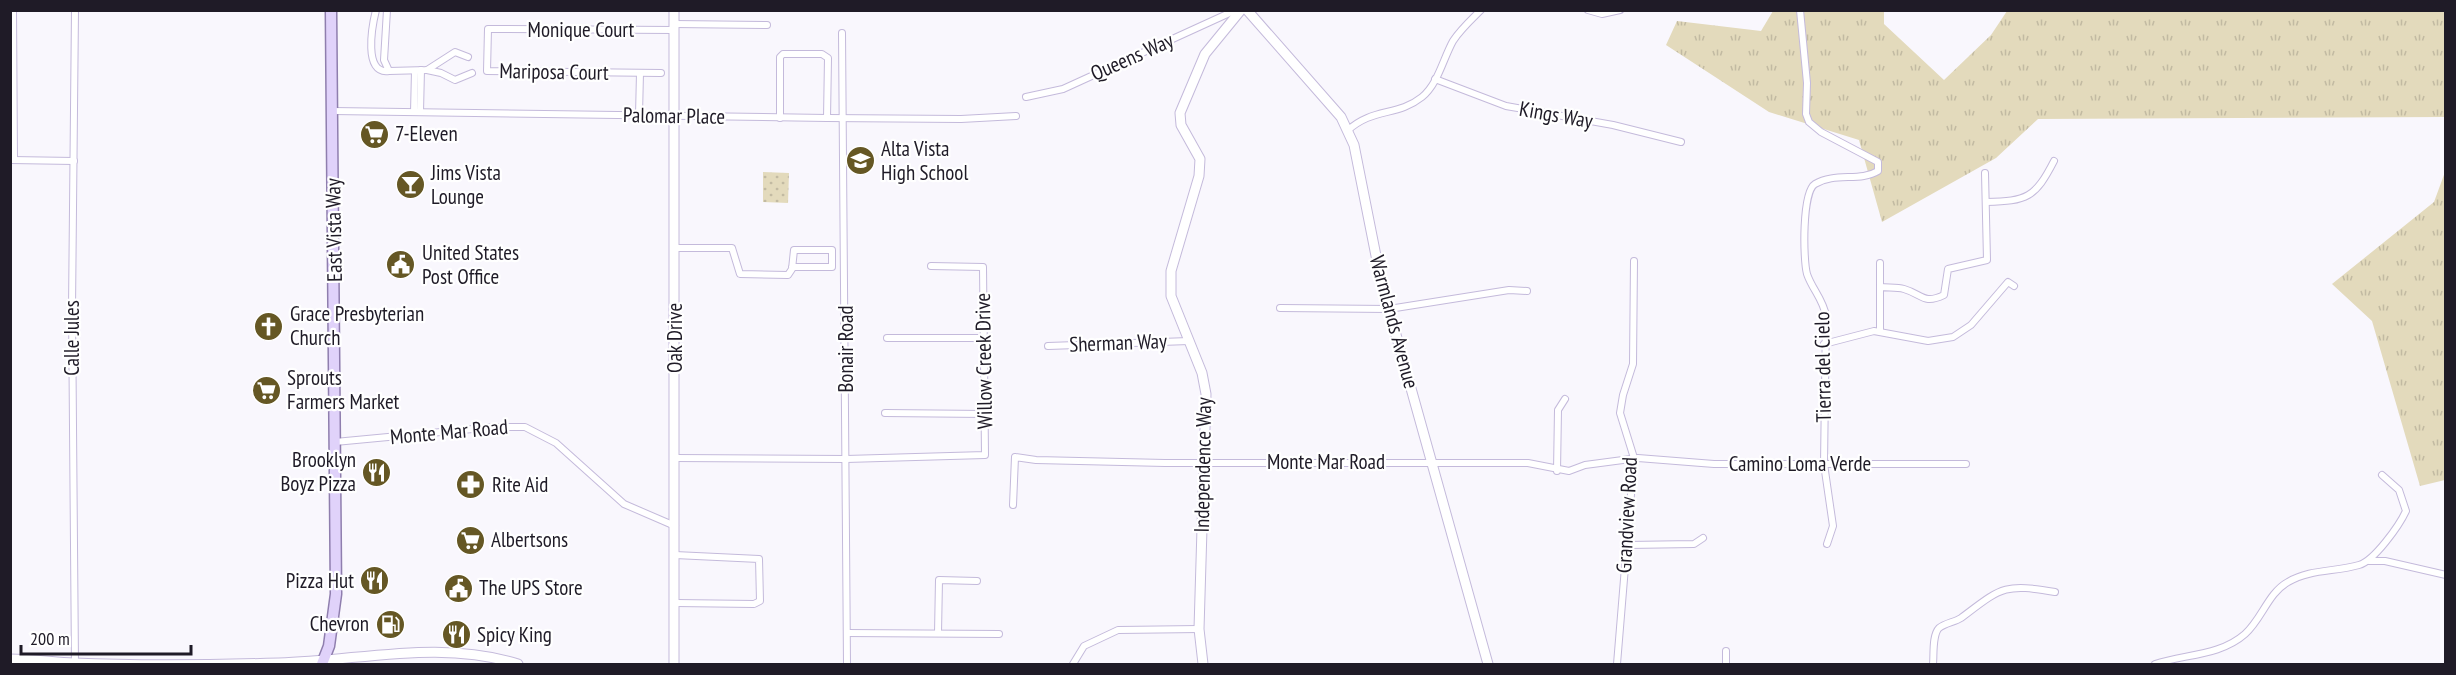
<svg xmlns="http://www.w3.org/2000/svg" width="2456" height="675" font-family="'PT Sans Narrow',sans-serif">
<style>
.grass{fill:url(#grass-tufts)}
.park{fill:url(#park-dots)}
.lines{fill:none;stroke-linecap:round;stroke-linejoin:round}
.street-casing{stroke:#c4badb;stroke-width:8}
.secondary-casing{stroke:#c4badb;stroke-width:11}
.primary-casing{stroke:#8f7eae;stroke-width:13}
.street{stroke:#fff;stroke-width:6}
.secondary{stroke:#fff;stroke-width:9}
.primary{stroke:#e0d2fa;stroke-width:10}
.labels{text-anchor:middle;stroke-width:4.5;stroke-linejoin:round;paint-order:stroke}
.street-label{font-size:21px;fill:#1f1b27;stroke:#fff}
.poi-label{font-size:21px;fill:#1f1b27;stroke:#fff;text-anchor:start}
</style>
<defs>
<pattern id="grass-tufts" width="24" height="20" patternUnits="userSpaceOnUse" patternTransform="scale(1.5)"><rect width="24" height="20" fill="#e3dabc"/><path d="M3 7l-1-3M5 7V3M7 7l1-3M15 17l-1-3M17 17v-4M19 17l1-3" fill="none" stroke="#c2baa2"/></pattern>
<pattern id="park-dots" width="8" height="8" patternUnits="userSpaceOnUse" patternTransform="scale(1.5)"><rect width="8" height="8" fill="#e3dabc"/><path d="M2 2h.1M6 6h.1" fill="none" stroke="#c2baa2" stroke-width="1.8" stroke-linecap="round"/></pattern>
</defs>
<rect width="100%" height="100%" fill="#f9f7fd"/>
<!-- grass -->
<g class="grass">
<path d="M1773 11H1884V24L1944 80 1991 35 2007 11H2445V117L2038 119 1996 158 1882 222 1859 140 1769 112 1666 45 1677 21 1761 31Z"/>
<path d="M2445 172V480L2420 486 2372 321 2332 284 2434 202Z"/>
</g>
<!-- park -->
<path class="park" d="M763 172 789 173 788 203 763 202Z"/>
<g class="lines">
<defs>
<g id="street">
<path d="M13 10 14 160"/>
<path d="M75 10 72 308 75 664"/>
<path d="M376 10C372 26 363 75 389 71L384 60 387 10"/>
<path d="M1588 10 1602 14 1620 10"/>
<path d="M1800 10 1807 83 1806 114 1809 122 1821 132 1878 162V171C1860 182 1835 172 1815 184 1802 192 1803 259 1807 274 1812 289 1823 299 1826 316L1824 464 1833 526 1827 544"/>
<path d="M674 24 767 25"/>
<path d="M842 33 847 664"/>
<path d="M427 70 441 73 455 80 472 73"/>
<path d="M389 71 427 70 455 52 468 57"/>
<path d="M661 73 487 71 488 29 674 30"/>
<path d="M1435 79 1506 106 1613 125 1681 142"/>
<path d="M1026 97 1063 89 1236 10"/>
<path d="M333 111 827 118 961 119 1016 116"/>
<path d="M414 112 415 71"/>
<path d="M420 112 421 70"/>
<path d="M639 115 640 73"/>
<path d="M780 118V57L783 54H822L828 58 827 118"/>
<path d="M1347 131C1373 107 1397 117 1422 97 1438 84 1443 59 1453 41 1461 29 1471 20 1481 10"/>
<path d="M11 160 74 161"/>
<path d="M1986 202C2027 201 2035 198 2054 161"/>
<path d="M674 248H732L740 274 788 275 792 269 794 250H832V267H792"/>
<path d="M1880 263V287"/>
<path d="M1280 308 1389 309 1509 290 1527 291"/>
<path d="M1880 331V287C1888 288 1897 287 1904 289 1922 294 1923 305 1944 295L1948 269 1987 260 1985 173"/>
<path d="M887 338H984"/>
<path d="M1824 344 1874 331 1928 341 1953 337 1971 325 2008 282 2014 286"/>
<path d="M1048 346 1189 341"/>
<path d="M885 413 985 414"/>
<path d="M335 442 494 427H525L556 443 624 504 675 526"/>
<path d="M675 458 846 459 985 455 983 267 931 266"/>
<path d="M1557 471 1558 410 1565 399"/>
<path d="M1013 505 1015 457 1036 460 1165 463H1528L1569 471 1585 465 1638 458 1714 464H1966"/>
<path d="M1628 545 1694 544 1703 538"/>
<path d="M675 555 759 559 760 601 754 604 676 603"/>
<path d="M2369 561H2385L2446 575"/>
<path d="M847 633 999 634"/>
<path d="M938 633 939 580 977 581"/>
<path d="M1726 651V664"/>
<path d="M1073 664 1084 646 1118 630 1199 629"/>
<path d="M1617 664 1634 458 1620 413 1623 395 1633 364 1634 261"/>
<path d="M1933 664C1934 655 1932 635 1939 628 1945 623 1955 622 1961 618 2001 588 2003 583 2055 592"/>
<path d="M2155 664C2185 654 2220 656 2245 634 2262 619 2268 593 2288 582 2310 569 2335 572 2359 565 2374 561 2399 526 2406 511L2399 490 2382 475"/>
</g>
<g id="secondary">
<path d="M674 10V664"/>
<path d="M1247 10 1341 117 1354 145 1381 281 1488 664"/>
<path d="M10 659C32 659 53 662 74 663 142 666 211 665 279 663 360 661 439 639 518 664"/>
<path d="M1203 664 1199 629 1206 394 1202 373 1171 296V271L1199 176 1200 159 1181 125 1180 113 1205 54 1241 10"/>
</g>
<path id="primary" d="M322 664 329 646 336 594 331 10"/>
</defs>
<!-- street casing -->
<use href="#street" class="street-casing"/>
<!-- secondary casing -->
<use href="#secondary" class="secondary-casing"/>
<!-- primary casing -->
<use href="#primary" class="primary-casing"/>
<!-- street -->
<use href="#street" class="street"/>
<!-- secondary -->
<use href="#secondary" class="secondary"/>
<!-- primary -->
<use href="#primary" class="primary"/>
</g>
<!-- icons -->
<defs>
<symbol id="supermarket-disc" viewBox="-11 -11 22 22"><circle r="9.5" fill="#655724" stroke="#fff"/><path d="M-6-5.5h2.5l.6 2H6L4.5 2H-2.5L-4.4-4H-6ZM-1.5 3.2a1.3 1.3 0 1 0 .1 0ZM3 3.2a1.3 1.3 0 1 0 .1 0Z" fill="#fff"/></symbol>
<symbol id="school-disc" viewBox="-11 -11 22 22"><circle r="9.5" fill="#655724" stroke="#fff"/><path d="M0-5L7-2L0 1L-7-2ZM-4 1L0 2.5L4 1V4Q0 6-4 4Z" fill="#fff"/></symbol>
<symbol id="bar-disc" viewBox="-11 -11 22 22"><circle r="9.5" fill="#655724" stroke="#fff"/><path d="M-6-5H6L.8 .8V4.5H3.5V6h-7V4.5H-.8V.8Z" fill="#fff"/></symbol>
<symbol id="civic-disc" viewBox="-11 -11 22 22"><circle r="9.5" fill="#655724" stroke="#fff"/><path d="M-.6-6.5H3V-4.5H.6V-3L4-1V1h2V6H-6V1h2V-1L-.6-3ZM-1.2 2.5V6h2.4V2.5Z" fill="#fff"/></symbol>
<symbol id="church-disc" viewBox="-11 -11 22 22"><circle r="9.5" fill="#655724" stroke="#fff"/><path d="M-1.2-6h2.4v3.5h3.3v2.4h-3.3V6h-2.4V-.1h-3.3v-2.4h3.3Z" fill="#fff"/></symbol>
<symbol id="restaurant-disc" viewBox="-11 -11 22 22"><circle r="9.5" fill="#655724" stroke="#fff"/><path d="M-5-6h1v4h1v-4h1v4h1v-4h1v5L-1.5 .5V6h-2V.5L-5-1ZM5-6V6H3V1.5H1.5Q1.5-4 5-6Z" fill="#fff"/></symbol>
<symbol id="pharmacy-disc" viewBox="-11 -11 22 22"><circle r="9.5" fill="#655724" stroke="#fff"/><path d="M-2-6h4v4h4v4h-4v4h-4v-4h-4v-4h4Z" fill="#fff"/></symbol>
<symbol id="fuel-disc" viewBox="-11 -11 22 22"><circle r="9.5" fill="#655724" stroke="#fff"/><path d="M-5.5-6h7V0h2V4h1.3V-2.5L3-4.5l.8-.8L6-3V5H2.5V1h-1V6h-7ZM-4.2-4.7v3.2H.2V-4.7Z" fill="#fff"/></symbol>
</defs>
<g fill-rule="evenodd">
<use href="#supermarket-disc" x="358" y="118" width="33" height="33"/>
<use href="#school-disc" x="844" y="144" width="33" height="33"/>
<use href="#bar-disc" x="394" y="168" width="33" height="33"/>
<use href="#civic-disc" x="384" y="248" width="33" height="33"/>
<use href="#church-disc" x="252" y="310" width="33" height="33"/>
<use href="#supermarket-disc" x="250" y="374" width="33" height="33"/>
<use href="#restaurant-disc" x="360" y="456" width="33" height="33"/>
<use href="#pharmacy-disc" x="454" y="468" width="33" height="33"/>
<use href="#supermarket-disc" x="454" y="524" width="33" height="33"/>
<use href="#restaurant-disc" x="358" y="564" width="33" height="33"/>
<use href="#civic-disc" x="442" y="572" width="33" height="33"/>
<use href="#fuel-disc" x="374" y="608" width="33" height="33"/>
<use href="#restaurant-disc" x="440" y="618" width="33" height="33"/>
</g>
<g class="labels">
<!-- street labels -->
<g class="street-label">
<text x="581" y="37">Monique Court</text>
<text transform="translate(1132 57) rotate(-24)" y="7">Queens Way</text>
<text transform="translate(554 72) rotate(1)" y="7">Mariposa Court</text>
<text transform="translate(1556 115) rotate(10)" y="7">Kings Way</text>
<text transform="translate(674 116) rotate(1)" y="7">Palomar Place</text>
<text transform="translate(334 230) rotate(-91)" y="7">East Vista Way</text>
<text transform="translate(1394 322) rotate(75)" y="7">Warmlands Avenue</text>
<text transform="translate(72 338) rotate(-90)" y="7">Calle Jules</text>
<text transform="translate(675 338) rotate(-90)" y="7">Oak Drive</text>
<text transform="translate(1118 343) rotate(-2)" y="7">Sherman Way</text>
<text transform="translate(846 349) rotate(-90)" y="7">Bonair Road</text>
<text transform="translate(984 361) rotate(-91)" y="7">Willow Creek Drive</text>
<text transform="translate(1823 367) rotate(-91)" y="7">Tierra del Cielo</text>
<text transform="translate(449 432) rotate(-5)" y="7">Monte Mar Road</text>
<text x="1326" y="469">Monte Mar Road</text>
<text x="1800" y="471">Camino Loma Verde</text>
<text transform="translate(1203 465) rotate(-89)" y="7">Independence Way</text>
<text transform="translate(1627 515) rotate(-87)" y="7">Grandview Road</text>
</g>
<!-- poi labels -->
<g class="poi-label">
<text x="395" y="141">7-Eleven</text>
<text x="881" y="156">Alta Vista<tspan x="881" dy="24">High School</tspan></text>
<text x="431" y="180">Jims Vista<tspan x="431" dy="24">Lounge</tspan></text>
<text x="422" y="260">United States<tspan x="422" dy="24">Post Office</tspan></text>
<text x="290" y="321">Grace Presbyterian<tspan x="290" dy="24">Church</tspan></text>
<text x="287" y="385">Sprouts<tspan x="287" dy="24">Farmers Market</tspan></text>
<text x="356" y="467" text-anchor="end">Brooklyn<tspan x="356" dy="24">Boyz Pizza</tspan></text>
<text x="492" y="492">Rite Aid</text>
<text x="491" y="547">Albertsons</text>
<text x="354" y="588" text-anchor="end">Pizza Hut</text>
<text x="479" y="595">The UPS Store</text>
<text x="369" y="631" text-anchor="end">Chevron</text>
<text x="477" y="642">Spicy King</text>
</g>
</g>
<!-- border -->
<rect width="2456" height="675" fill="none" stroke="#1f1b27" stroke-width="24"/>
<!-- scale -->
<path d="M21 645v9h170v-9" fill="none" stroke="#1f1b27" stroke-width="3"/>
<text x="30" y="645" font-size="18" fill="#1f1b27" stroke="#ffffff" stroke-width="4.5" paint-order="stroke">200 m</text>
</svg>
